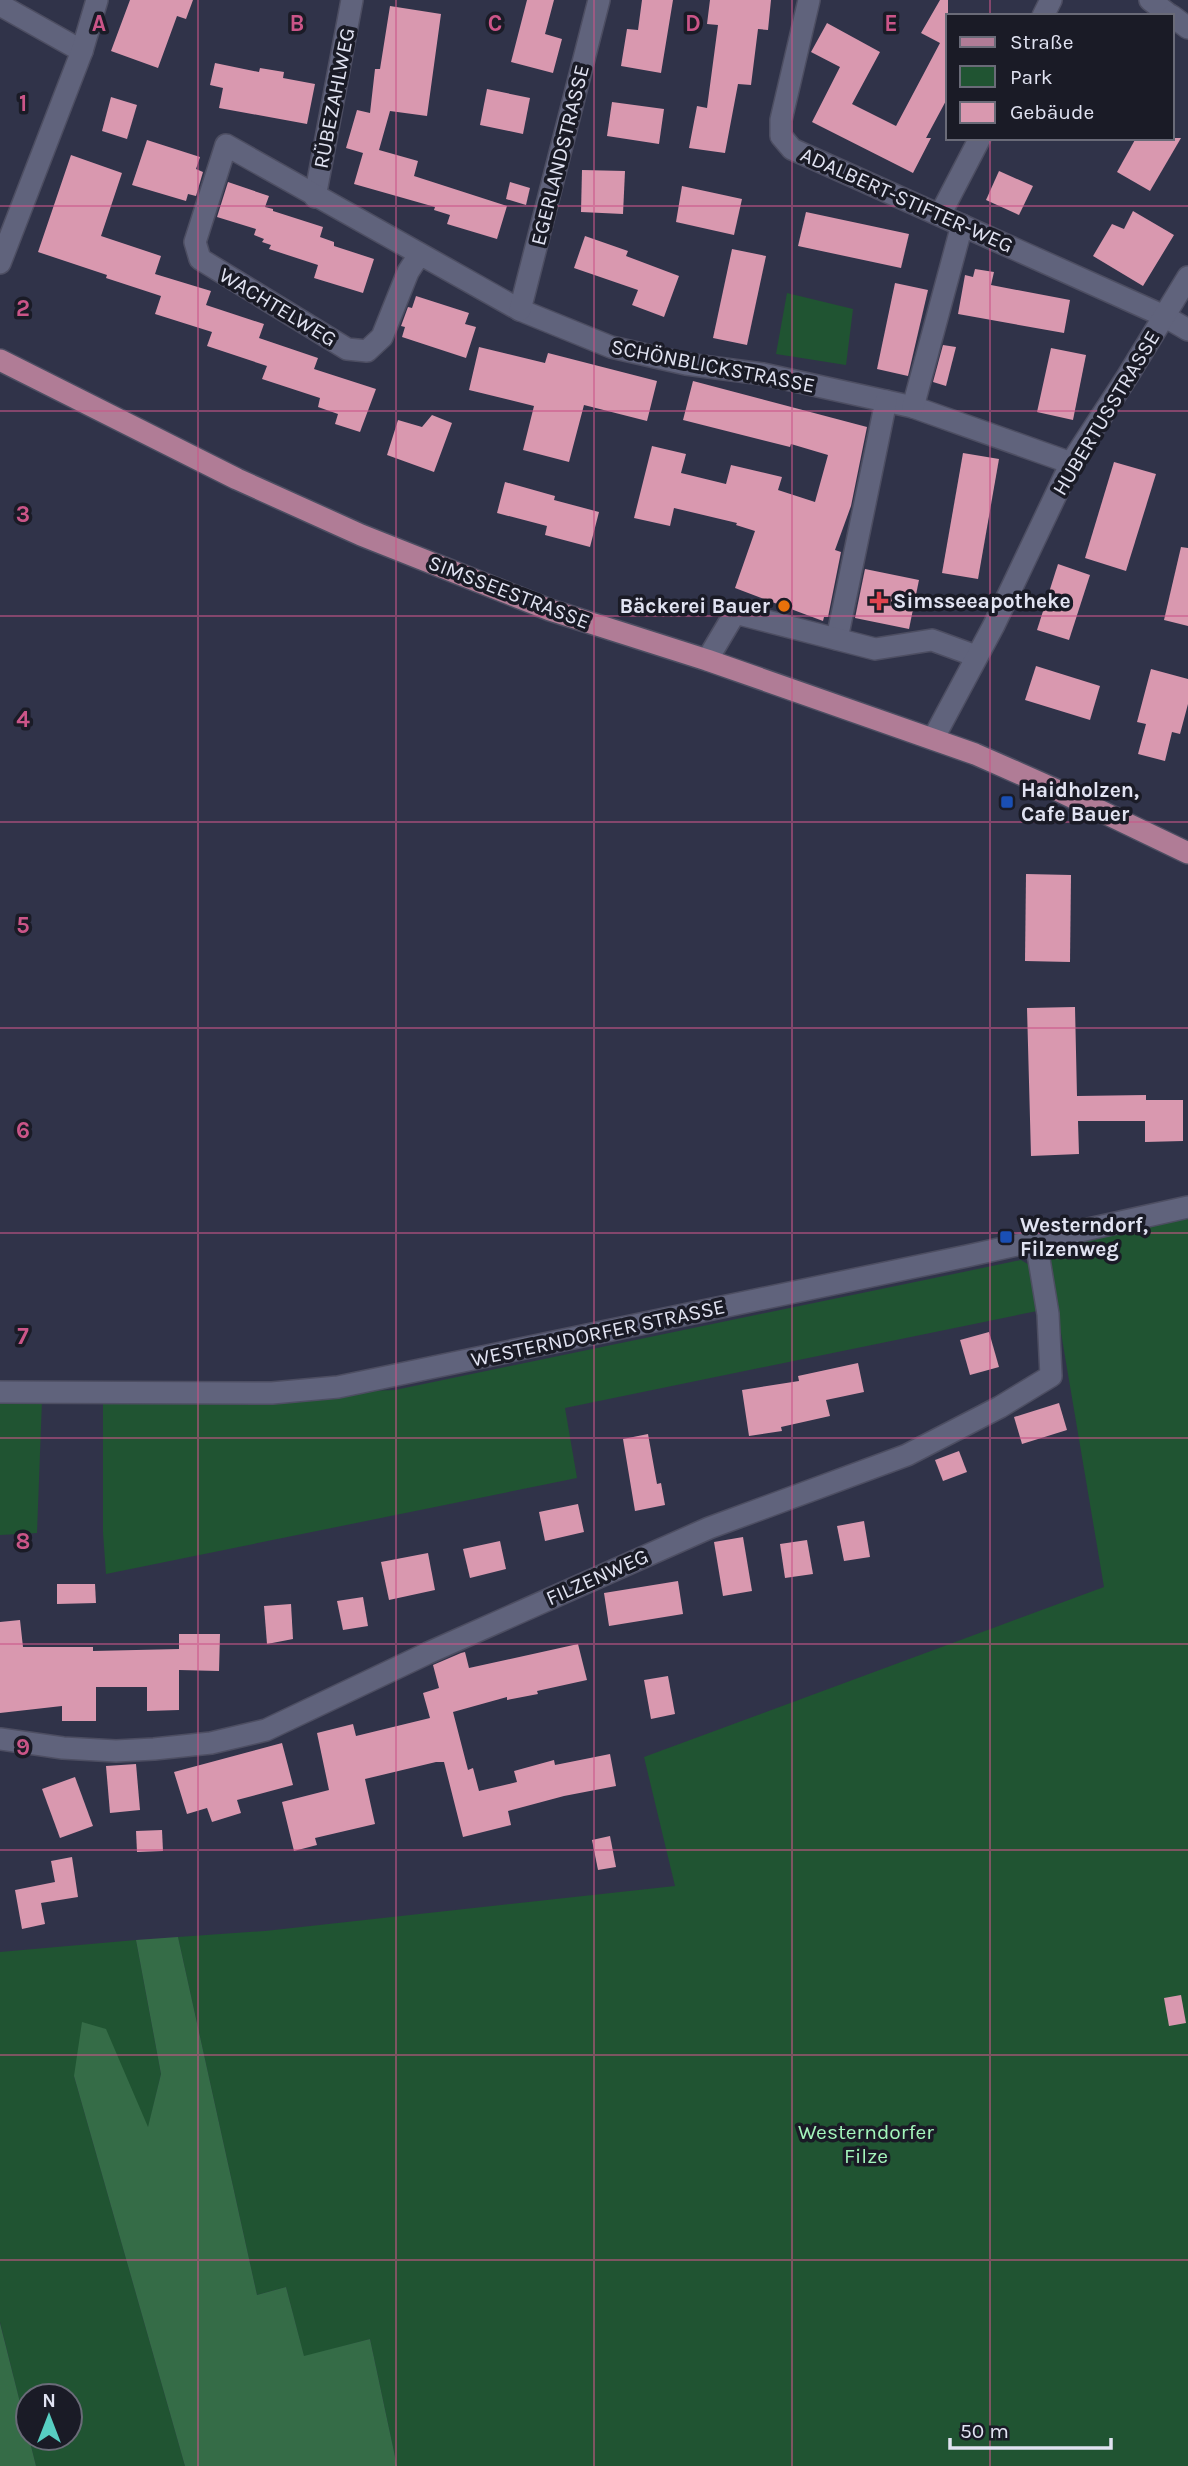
<svg xmlns="http://www.w3.org/2000/svg" width="1188" height="2466" font-family="Karla,sans-serif">
<style>
.green{fill:#205432}
.forest{fill:#356c47}
.building{fill:#d998af}
.lines{fill:none;stroke-linecap:round;stroke-linejoin:round}
.minor-casing{stroke:#4d4e62;stroke-width:24}
.major-casing{stroke:#4d4e62;stroke-width:24}
.minor{stroke:#60637c;stroke-width:21}
.major{stroke:#b07c96;stroke-width:21}
.grid{fill:none;stroke:#cb5588;stroke-width:2;stroke-opacity:0.55}
.health-dot{fill:#e0444e;stroke:#1a1b26;stroke-width:2.5}
.food-dot{fill:#e8710a;stroke:#1a1b26;stroke-width:2.5}
.transit-dot{fill:#1a4fb4;stroke:#1a1b26;stroke-width:2.5}
.labels{text-anchor:middle;stroke-width:7;stroke-linejoin:round;paint-order:stroke}
.street-label{font-size:21px;fill:#e1e3f2;stroke:#1a1b26}
.poi-label{font-size:21px;font-weight:bold;fill:#e1e3f2;stroke:#1a1b26;text-anchor:start}
.park-label{font-size:21px;fill:#a4f6bc;stroke:#1a1b26}
.grid-label{font-size:23px;text-anchor:middle;font-weight:bold;fill:#cb5588;stroke:#1a1b26;stroke-width:7;stroke-linejoin:round;paint-order:stroke}
</style>
<rect width="100%" height="100%" fill="#303349"/>
<!-- green -->
<g class="green">
<path d="M787 293 853 309 846 365 776 354Z"/>
<path d="M1188 1217V2466H397L370 2339 304 2357 286 2287 257 2295 178 1937 265 1931 675 1886 644 1757 1104 1587 1047 1250Z"/>
<path d="M1021 1260 1031 1266 1042 1310 565 1408 577 1478 106 1574 103 1532V1401L395 1390Z"/>
<path d="M42 1400 37 1533 0 1535V1401Z"/>
<path d="M136 1940 161 2074 148 2129 74 2076 185 2466H36L29 2438H70V2396H28V2435L0 2322V1952Z"/>
</g>
<!-- forest -->
<g class="forest">
<path d="M178 1937 257 2295 286 2287 304 2356 370 2339 397 2466H185L74 2076 82 2022 106 2029 148 2127 161 2074 136 1940Z"/>
<path d="M0 2323 36 2466H0Z"/>
</g>
<!-- building -->
<g class="building">
<path d="M130 0H193L186 19 177 16 158 68 111 51Z"/>
<path d="M527 0H554L545 34 562 39 553 73 511 62Z"/>
<path d="M642 0H673L661 73 621 66 627 29 638 30Z"/>
<path d="M710 0H771L768 30 758 29 751 85 738 84 725 153 689 148 697 106 707 108 718 25 707 24Z"/>
<path d="M940 0H948V97L926 138H931L913 173 812 122 840 67 811 52 827 23 880 52 852 104 896 126 940 43 921 33Z"/>
<path d="M390 6 441 14 427 116 390 111 379 150 418 161 414 176 507 206 497 239 447 224 450 215 434 210 435 207 354 184 363 153 346 148 357 110 370 113 375 69H380Z"/>
<path d="M215 63 259 72 260 68 284 72 283 78 315 84 307 124 219 108 223 88 210 85Z"/>
<path d="M487 89 530 98 523 134 480 125Z"/>
<path d="M111 97 137 105 127 139 102 131Z"/>
<path d="M612 102 664 109 659 144 607 136Z"/>
<path d="M1136 138H1181L1150 191 1117 172Z"/>
<path d="M147 140 200 157 196 169 203 172 196 196 188 194 186 201 132 185Z"/>
<path d="M71 155 122 173 101 236 161 256 155 274 211 291 206 305 264 324 259 338 318 358 314 369 376 389 360 432 335 424 338 414 318 407 320 398 262 379 267 366 207 346 212 332 155 314 161 296 106 278 107 275 38 252Z"/>
<path d="M582 170 625 171 623 214 581 212Z"/>
<path d="M999 171 1033 186 1019 215 986 200Z"/>
<path d="M228 182 269 196 265 207 273 209V211L323 227 320 237 334 242V246L374 259 363 293 314 278 318 265 269 249 271 245 262 242 264 239 254 235 256 229 217 217Z"/>
<path d="M510 182 530 188 526 205 506 199Z"/>
<path d="M682 186 742 199 734 235 676 222Z"/>
<path d="M1133 211 1174 235 1143 286 1093 256 1112 224 1124 229Z"/>
<path d="M806 212 909 234 901 268 798 246Z"/>
<path d="M585 236 628 251 626 256 679 276 664 317 632 305 638 290 574 268Z"/>
<path d="M732 249 766 256 747 345 713 338Z"/>
<path d="M975 269 994 272 991 285 1070 300 1064 333 958 314 965 275 973 277Z"/>
<path d="M895 283 928 290 908 376 877 369Z"/>
<path d="M416 296 469 313 465 324 476 327 466 358 402 337 405 327 401 326 408 307 412 308Z"/>
<path d="M943 345 956 347 946 386 933 382Z"/>
<path d="M479 347 545 363 548 353 657 381 647 421 584 405 569 462 523 450 534 406 469 390Z"/>
<path d="M1051 348 1086 355 1073 420 1037 412Z"/>
<path d="M693 381 867 427 851 506 835 550 841 552 828 617H824L823 621 735 588 755 531 736 525 737 523 674 508 670 526 634 518 652 446 686 454 681 473 726 484 731 465 782 477 778 490 815 502 828 455 791 444 790 447 683 420Z"/>
<path d="M432 415 452 423 434 472 387 455 398 420 422 427Z"/>
<path d="M963 453 999 459 978 579 942 573Z"/>
<path d="M1114 462 1156 474 1126 571 1085 558Z"/>
<path d="M505 482 555 496 554 500 599 512 590 547 545 535 547 526 497 513Z"/>
<path d="M1181 547 1188 548V626L1164 620Z"/>
<path d="M1058 564 1090 575 1069 640 1037 630Z"/>
<path d="M865 569 919 580 909 629 855 618Z"/>
<path d="M1036 666 1100 686 1090 720 1025 700Z"/>
<path d="M1151 669 1188 679V704L1180 734 1172 732 1165 761 1138 754 1146 724 1137 722Z"/>
<path d="M1026 874 1071 875 1070 962 1025 961Z"/>
<path d="M1075 1007 1077 1096 1146 1095V1100H1183V1141L1145 1142V1121H1078L1079 1154 1031 1156 1027 1008Z"/>
<path d="M989 1332 999 1367 970 1375 960 1340Z"/>
<path d="M858 1363 864 1392 826 1400 830 1416 781 1427 782 1431 749 1436 742 1390 799 1381 798 1376Z"/>
<path d="M1059 1403 1067 1430 1022 1444 1014 1417Z"/>
<path d="M648 1434 657 1484 661 1483 665 1505 635 1511 623 1439Z"/>
<path d="M959 1451 967 1472 943 1481 935 1460Z"/>
<path d="M578 1504 584 1532 545 1541 539 1512Z"/>
<path d="M864 1521 870 1557 844 1561 837 1526Z"/>
<path d="M743 1537 752 1591 723 1596 714 1542Z"/>
<path d="M807 1540 813 1574 785 1578 780 1544Z"/>
<path d="M500 1541 506 1569 470 1578 463 1549Z"/>
<path d="M428 1553 435 1590 389 1600 381 1562Z"/>
<path d="M678 1581 683 1614 609 1626 604 1593Z"/>
<path d="M57 1584H95L96 1603 57 1604Z"/>
<path d="M363 1597 368 1626 343 1630 337 1601Z"/>
<path d="M291 1604 293 1639 267 1644 264 1606Z"/>
<path d="M20 1620 23 1647H93V1651L179 1649V1634H220L219 1671 179 1670V1710L147 1711V1687H96V1721H62V1706L0 1713V1622Z"/>
<path d="M578 1644 587 1680 537 1691 538 1694 507 1700V1697L453 1712 468 1770 473 1768 479 1791 517 1782 514 1771 554 1760 555 1765 610 1754 616 1786 564 1796 508 1811 511 1825 463 1837 444 1762H436L365 1779 375 1824 315 1838 317 1845 294 1851 282 1802 329 1790 317 1733 353 1724 356 1736 430 1718 423 1693 439 1688 433 1665 461 1653 465 1652 469 1668Z"/>
<path d="M668 1676 675 1714 651 1719 644 1680Z"/>
<path d="M282 1743 293 1785 237 1800 241 1813 212 1822 207 1808 187 1814 174 1772Z"/>
<path d="M136 1764 140 1810 110 1813 106 1766Z"/>
<path d="M75 1777 93 1826 60 1838 42 1789Z"/>
<path d="M162 1830 163 1851 137 1852 136 1831Z"/>
<path d="M610 1836 616 1867 598 1870 592 1840Z"/>
<path d="M72 1857 78 1897 41 1903 45 1924 22 1929 15 1890 55 1882 51 1861Z"/>
<path d="M1181 1995 1186 2023 1169 2026 1164 1998Z"/>
</g>
<g class="lines">
<defs>
<g id="minor">
<path d="M809 0 781 120V136L792 149 1164 316 1188 330"/>
<path d="M1150 0 1171 16"/>
<path d="M0 5 82 51"/>
<path d="M1043 16 1051 0"/>
<path d="M1172 16 1188 28"/>
<path d="M315 197 352 0"/>
<path d="M940 215 980 138"/>
<path d="M419 255 408 272 382 337 367 351 347 349 200 259 195 242 226 145 520 310 611 347 686 364 763 374 913 407 1071 463"/>
<path d="M0 263 82 51 97 0"/>
<path d="M520 310 599 0"/>
<path d="M913 407 962 225"/>
<path d="M837 639 886 401"/>
<path d="M707 660 735 613 875 649 932 640 976 656"/>
<path d="M933 739 994 625 1071 463 1127 377 1188 277"/>
<path d="M0 1392 272 1393 338 1387 967 1256 1188 1207"/>
<path d="M0 1739 63 1748 116 1751 154 1749 211 1743 266 1730 428 1653 709 1528 907 1455 1000 1407 1051 1376 1048 1314 1036 1241"/>
</g>
<path id="major" d="M0 360 237 479 361 535 550 610 707 660 975 754 1059 791 1188 853"/>
</defs>
<!-- minor casing -->
<use href="#minor" class="minor-casing"/>
<!-- major casing -->
<use href="#major" class="major-casing"/>
<!-- minor -->
<use href="#minor" class="minor"/>
<!-- major -->
<use href="#major" class="major"/>
</g>
<!-- grid -->
<path class="grid" d="M198 0V2466M396 0V2466M594 0V2466M792 0V2466M990 0V16M990 138V2466M0 206H1188M0 411H1188M0 616H1188M0 822H1188M0 1028H1188M0 1233H1188M0 1438H1188M0 1644H1188M0 1850H1188M0 2055H1188M0 2260H1188"/>
<!-- markers -->
<path class="health-dot" d="M875.5 590.5h7v7h7v7h-7v7h-7v-7h-7v-7h7z"/>
<circle class="food-dot" cx="784" cy="606" r="7"/>
<g class="transit-dot">
<rect x="1000" y="795" width="14" height="14" rx="3.5"/>
<rect x="999" y="1230" width="14" height="14" rx="3.5"/>
</g>
<g class="labels">
<!-- street labels -->
<g class="street-label">
<text transform="translate(334 98) rotate(-79)" y="7">RÜBEZAHLWEG</text>
<text transform="translate(560 155) rotate(-76)" y="7">EGERLANDSTRASSE</text>
<text transform="translate(907 200) rotate(24)" y="7">ADALBERT-STIFTER-WEG</text>
<text transform="translate(278 307) rotate(31)" y="7">WACHTELWEG</text>
<text transform="translate(713 366) rotate(11)" y="7">SCHÖNBLICKSTRASSE</text>
<text transform="translate(1106 413) rotate(-59)" y="7">HUBERTUSSTRASSE</text>
<text transform="translate(509 592) rotate(21)" y="7">SIMSSEESTRASSE</text>
<text transform="translate(598 1333) rotate(-12)" y="7">WESTERNDORFER STRASSE</text>
<text transform="translate(597 1577) rotate(-24)" y="7">FILZENWEG</text>
</g>
<!-- poi labels -->
<g class="poi-label">
<text x="893" y="608">Simsseeapotheke</text>
<text x="770" y="613" text-anchor="end">Bäckerei Bauer</text>
<text x="1021" y="797">Haidholzen,<tspan x="1021" dy="24">Cafe Bauer</tspan></text>
<text x="1020" y="1232">Westerndorf,<tspan x="1020" dy="24">Filzenweg</tspan></text>
</g>
<!-- park labels -->
<g class="park-label">
<text x="866" y="2139">Westerndorfer<tspan x="866" dy="24">Filze</tspan></text>
</g>
</g>
<g class="grid-label">
<text x="99" y="31">A</text>
<text x="297" y="31">B</text>
<text x="495" y="31">C</text>
<text x="693" y="31">D</text>
<text x="891" y="31">E</text>
<text x="23" y="111">1</text>
<text x="23" y="316">2</text>
<text x="23" y="522">3</text>
<text x="23" y="727">4</text>
<text x="23" y="933">5</text>
<text x="23" y="1138">6</text>
<text x="23" y="1344">7</text>
<text x="23" y="1549">8</text>
<text x="23" y="1755">9</text>
</g>
<!-- legend -->
<rect x="946" y="14" width="228" height="126" fill="#1a1b26" stroke="#6a6b78" stroke-width="2"/>
<rect x="960" y="37" width="35" height="10" fill="#b07c96" stroke="#6a6b78" stroke-width="2"/>
<text x="1010" y="49" font-size="21" fill="#e1e3f2">Straße</text>
<rect x="960" y="66" width="35" height="21" fill="#205432" stroke="#6a6b78" stroke-width="2"/>
<text x="1010" y="84" font-size="21" fill="#e1e3f2">Park</text>
<rect x="960" y="102" width="35" height="21" fill="#d998af" stroke="#6a6b78" stroke-width="2"/>
<text x="1010" y="119" font-size="21" fill="#e1e3f2">Gebäude</text>
<!-- north arrow -->
<g transform="translate(49 2417)"><circle r="33" fill="#1a1b26" stroke="#6a6b78" stroke-width="2"/>
<path d="M0-5L12 26L0 18L-12 26Z" fill="#57cec2"/>
<text y="-10" font-size="19" font-weight="bold" text-anchor="middle" fill="#e1e3f2">N</text>
</g>
<!-- scale -->
<path d="M950 2438v10h161v-10" fill="none" stroke="#e1e3f2" stroke-width="3.5"/>
<text x="960" y="2438" font-size="21" fill="#e1e3f2" stroke="#1a1b26" stroke-width="5" paint-order="stroke">50 m</text>
</svg>
